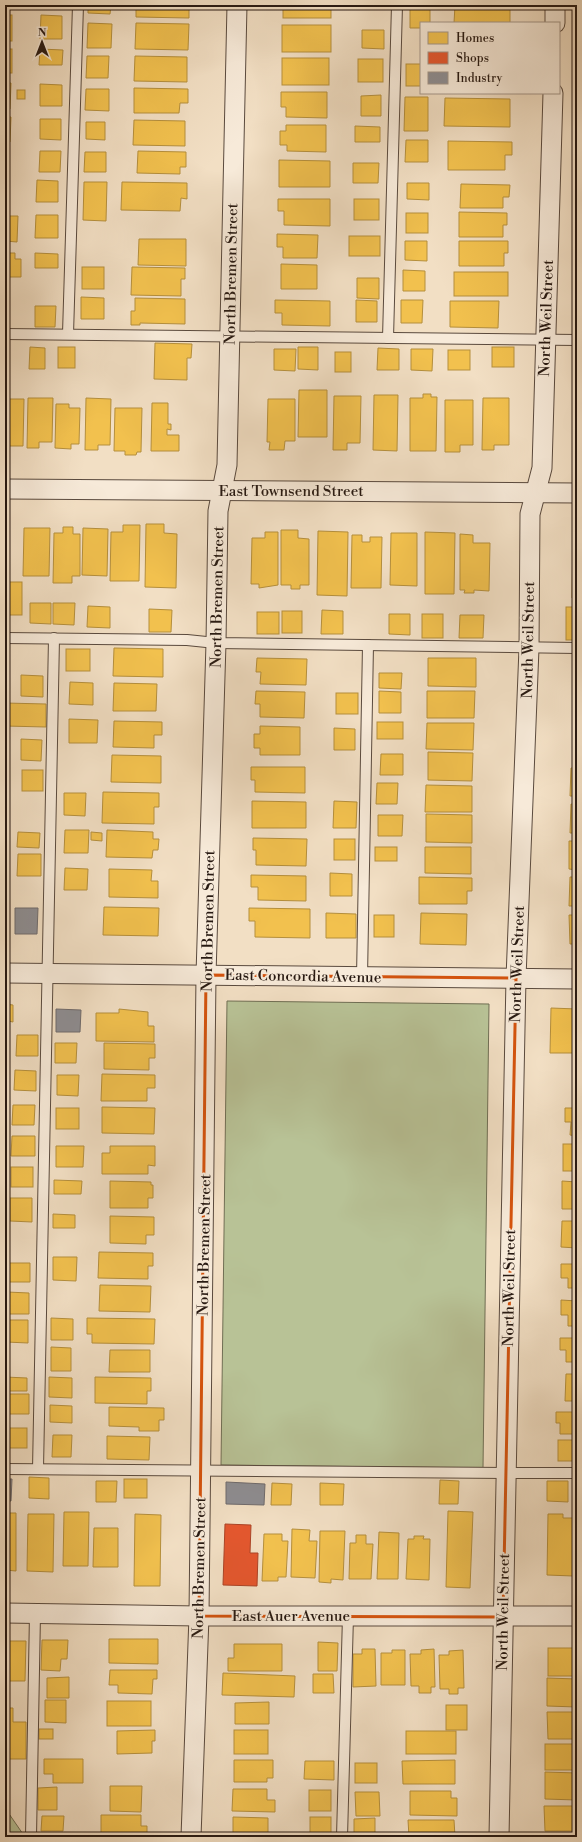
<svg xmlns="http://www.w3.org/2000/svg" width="582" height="1842" font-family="'Libre Bodoni',serif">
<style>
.green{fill:#b8c296;stroke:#706e54}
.homes{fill:#f2c14e;stroke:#b58f3c}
.shops{fill:#e4572e;stroke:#ab4426}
.industry{fill:#8d8d92;stroke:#6e6a6c}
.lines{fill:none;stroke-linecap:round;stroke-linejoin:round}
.lane-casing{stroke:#5a4a3e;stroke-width:12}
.street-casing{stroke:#5a4a3e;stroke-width:21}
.lane{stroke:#f7ead9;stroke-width:10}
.street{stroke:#f7ead9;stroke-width:19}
.marked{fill:none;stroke:#d5530d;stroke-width:3;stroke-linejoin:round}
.labels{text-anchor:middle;stroke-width:4;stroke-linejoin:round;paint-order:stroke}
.street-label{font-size:15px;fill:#271912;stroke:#f7ead9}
</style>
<rect width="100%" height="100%" fill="#f2dfc4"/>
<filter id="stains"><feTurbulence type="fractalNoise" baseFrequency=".005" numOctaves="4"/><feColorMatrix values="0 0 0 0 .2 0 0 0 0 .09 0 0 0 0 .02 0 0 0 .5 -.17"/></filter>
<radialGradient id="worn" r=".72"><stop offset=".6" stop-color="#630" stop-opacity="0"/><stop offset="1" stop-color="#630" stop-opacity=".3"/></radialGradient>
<!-- green -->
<g class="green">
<path d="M227 1001 489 1004 483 1468 221 1465Z"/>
<path d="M5 1808 25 1837H5Z"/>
</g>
<!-- homes -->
<g class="homes">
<path d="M88 5H111L110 14 88 13Z"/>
<path d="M136 5H189V18L136 17Z"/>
<rect x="283" y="5" width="48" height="13"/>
<path d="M410 5H430V23H421V28H410Z"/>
<path d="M455 5H510V23H454Z"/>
<rect x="5" y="15" width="7" height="26"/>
<path d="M41 15 62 16V39H40Z"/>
<path d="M88 23 112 24 111 48H87Z"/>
<path d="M136 23 189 24 188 50 135 49Z"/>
<rect x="282" y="25" width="49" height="27"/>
<path d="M362 30H384V49L362 48Z"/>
<rect x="5" y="49" width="7" height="24"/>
<path d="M40 49 63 50 62 65H39Z"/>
<path d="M87 56H109L108 78H86Z"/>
<path d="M135 56 187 57V82L134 81Z"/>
<rect x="282" y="58" width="47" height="27"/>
<rect x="358" y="59" width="25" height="23"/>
<rect x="406" y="64" width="15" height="22"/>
<path d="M5 83H11L10 109H5Z"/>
<path d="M40 84 62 85V106H40Z"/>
<path d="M134 88 188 89V103H180L179 113H134Z"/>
<path d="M86 89H109V111L85 110Z"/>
<rect x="17" y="90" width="8" height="9"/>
<path d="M281 92H327V118L286 117V107H281Z"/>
<path d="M381 95V116H361V96Z"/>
<path d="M405 97H428V131H404Z"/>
<path d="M445 98 510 99V127L444 126Z"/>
<path d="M5 117H11L10 142H5Z"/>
<path d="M40 119H61V140L40 139Z"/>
<path d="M134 120 185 121V146L133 145Z"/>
<path d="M86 122H105V140L86 139Z"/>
<path d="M286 125H326V152L287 151V145H280V131H286Z"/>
<path d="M355 126 380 127V142H355Z"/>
<path d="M406 140H428V162H405Z"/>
<path d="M448 141 512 142V155H505V170H448Z"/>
<path d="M40 151H61L60 172H39Z"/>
<path d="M138 151 186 152V167H180V174L137 173Z"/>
<rect x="5" y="152" width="4" height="23"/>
<path d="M85 152H106V172H84Z"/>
<path d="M279 160 330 161V187H279Z"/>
<path d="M353 163H379L378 183H353Z"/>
<path d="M5 179H9L8 205H5Z"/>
<path d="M37 180 58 181V202H36Z"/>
<path d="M84 182H107L106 221 83 220Z"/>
<path d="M122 182 187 183V199L181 198 180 211 121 210Z"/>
<path d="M407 183H429V200L407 199Z"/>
<path d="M461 184 510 185 509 197H503V208H460Z"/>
<path d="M278 199H330V226L284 225V211H278Z"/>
<rect x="354" y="199" width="25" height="21"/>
<path d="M459 212 507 213V225H503V237H459Z"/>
<rect x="406" y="213" width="22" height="20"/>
<path d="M36 215H58V238H35Z"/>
<path d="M5 216H18L17 242 5 241Z"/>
<path d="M277 234 318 235 317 258H283V247H277Z"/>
<rect x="349" y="236" width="31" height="20"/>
<path d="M139 239H186V266L138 265Z"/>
<path d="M405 241H427V261L405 260Z"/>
<path d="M459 241H508V253H504V266H459Z"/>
<path d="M5 253H15V259H21V277H5Z"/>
<path d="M35 253 58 254V268H35Z"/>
<path d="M281 264 317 265V289H281Z"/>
<rect x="82" y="267" width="22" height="22"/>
<path d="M132 267 185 268V279H181V296L131 295Z"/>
<path d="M403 270 425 271V291H403Z"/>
<rect x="454" y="272" width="54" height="24"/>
<path d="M357 278H379V299L357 298Z"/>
<rect x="5" y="297" width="4" height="15"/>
<path d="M81 297 104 298V319H81Z"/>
<path d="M135 298 185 299V324L140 323V325H131V311H135Z"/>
<path d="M275 300 330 301V326L282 325V313H275Z"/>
<path d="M356 300 377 301V322H356Z"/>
<path d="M401 300H423L422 323H401Z"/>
<path d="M450 301H499L498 328 450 327Z"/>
<path d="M35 306H56L55 327H35Z"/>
<path d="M155 343 192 344 191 358H187V380L154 379Z"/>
<path d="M30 347 45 348V369H29Z"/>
<rect x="58" y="347" width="17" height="21"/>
<path d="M298 347H318V370L298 369Z"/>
<rect x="492" y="347" width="22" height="20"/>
<path d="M378 348 399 349V370H377Z"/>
<path d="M274 349H296L295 371 274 370Z"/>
<path d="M411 349H433L432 371 411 370Z"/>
<rect x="448" y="350" width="22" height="20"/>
<rect x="335" y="352" width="16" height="20"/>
<rect x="574" y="388" width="3" height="43"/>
<path d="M299 390H327V437H298Z"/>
<path d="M423 394H431V397H437L436 451H410V398H423Z"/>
<path d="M374 395H398L397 451 373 450Z"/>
<path d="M334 396H361L360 443H347V450H333Z"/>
<path d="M28 398H53L52 442H39V448H27Z"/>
<path d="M86 398 111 399 110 445H98V450H85Z"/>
<path d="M483 398H509V445H494V450H482Z"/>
<path d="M5 399H24L23 446H8V443H5Z"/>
<path d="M268 399H295V441H285L284 450H269L270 442H267Z"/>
<path d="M445 400H473V445H460V452H445Z"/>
<path d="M152 403H168V424H171V430L167 429V435H179V451H151Z"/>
<path d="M56 404H69V408H80L79 444H71V449L55 448Z"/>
<path d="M115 408H142L141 452H137L136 455H125V451H114Z"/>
<path d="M146 524H164V533L177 534 176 588 145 587Z"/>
<path d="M123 525H140L139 581H110L111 532H123Z"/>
<path d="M63 527H73V534H80V576H72V583H53L54 533H63Z"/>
<path d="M24 528H50L49 576H23Z"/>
<path d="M83 528 108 529 107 576 82 575Z"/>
<path d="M281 530H298V538L309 539V585H300V589H291V585H281Z"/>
<path d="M318 531 348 532 347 596 317 595Z"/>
<path d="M265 532H278V585L259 588V584H251L252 538H265Z"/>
<path d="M425 532 455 533 454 594H425Z"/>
<path d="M391 533H417V586L390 585Z"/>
<path d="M573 533H577V599L572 598Z"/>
<path d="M460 534 473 535V543H490L489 591 474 590V593H464L465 590H460Z"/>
<path d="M352 535H362V542H370V537H382L381 588H351Z"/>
<rect x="5" y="582" width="17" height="33"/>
<path d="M30 603H51V624L30 623Z"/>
<path d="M53 603H75L74 625 53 624Z"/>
<path d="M88 606 110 607V628L87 627Z"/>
<rect x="566" y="607" width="11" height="33"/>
<path d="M149 609 172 610 171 632H149Z"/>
<path d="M322 610 343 611V634H321Z"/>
<rect x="282" y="611" width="20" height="22"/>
<rect x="257" y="612" width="22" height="22"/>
<path d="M389 614H410V635L389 634Z"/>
<rect x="422" y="614" width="21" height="24"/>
<path d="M460 615H484L483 638H459Z"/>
<path d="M114 648 163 649V677L113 676Z"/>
<rect x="66" y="649" width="24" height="22"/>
<path d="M257 658 307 659 306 685 260 684 261 672H256Z"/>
<path d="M428 658H476V687L428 686Z"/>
<path d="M575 661H577V687H574Z"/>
<path d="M379 673H402L401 689 379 688Z"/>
<path d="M21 675 43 676V697L21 696Z"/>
<path d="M70 682 93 683V705L69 704Z"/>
<path d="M114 683 157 684 156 711H113Z"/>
<path d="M256 691 305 692 304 718 260 717V704H255Z"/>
<path d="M379 691 401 692V713H379Z"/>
<path d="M427 691H475L474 718H427Z"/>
<rect x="336" y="693" width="22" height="21"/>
<rect x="573" y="696" width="4" height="27"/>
<path d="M5 703 46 704V727L5 726Z"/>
<path d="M69 719 98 720 97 743H69Z"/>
<path d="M114 721 162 722V735H154V748L113 747Z"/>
<rect x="377" y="722" width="26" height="17"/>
<path d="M427 723H474L473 750 426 749Z"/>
<path d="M260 726 300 727V755H260V748H254V734H260Z"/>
<path d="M334 728 355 729V750H334Z"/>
<path d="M574 732H577V759H573Z"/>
<path d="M21 739 42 740 41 761 21 760Z"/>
<path d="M428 752 473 753 472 781 428 780Z"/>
<path d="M381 754H403V775H380Z"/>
<path d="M112 755 161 756V783L111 782Z"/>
<path d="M251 767H305V793L255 792V780H251Z"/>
<path d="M571 768H577V796H570Z"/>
<rect x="22" y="770" width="21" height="21"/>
<path d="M377 783H398L397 804H376Z"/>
<path d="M426 785 472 786V812H425Z"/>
<path d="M103 792 159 793V807H154V824L102 823Z"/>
<path d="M64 793H86L85 816 64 815Z"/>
<path d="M252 801 306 802V828H252Z"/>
<path d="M334 801 357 802 356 828H333Z"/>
<path d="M571 804 577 805V833H570Z"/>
<path d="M426 814 472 815V843L426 842Z"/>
<path d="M378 815H403L402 836H378Z"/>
<path d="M65 830H89L88 853H64Z"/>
<path d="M107 830 153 832V839H159L158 850H153L152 858 106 857Z"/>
<path d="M18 832 40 833 39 848 17 847Z"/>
<path d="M91 832 102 833V841L91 840Z"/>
<path d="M253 838 307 839 306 866 256 865V850H253Z"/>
<rect x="334" y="839" width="21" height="21"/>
<path d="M569 841H577V870L569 869Z"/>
<rect x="375" y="847" width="22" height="14"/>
<path d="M425 847H471V874L425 873Z"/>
<path d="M18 854H41V876H17Z"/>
<path d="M65 868 88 869 87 890H64Z"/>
<path d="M109 869 152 870 151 881H158V898L109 897Z"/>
<path d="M330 873 352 874V896H330Z"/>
<path d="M251 875 306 876V901L258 900V887H251Z"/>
<path d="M419 877 472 878V891H467V904H419Z"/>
<path d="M570 877H577V906H569Z"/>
<path d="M104 907 159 908 158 936 103 935Z"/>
<path d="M249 908 310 909V938L255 937V921H249Z"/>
<path d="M326 913 356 914V938H326Z"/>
<path d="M421 913 467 914 466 945 420 944Z"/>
<rect x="374" y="915" width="20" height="22"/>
<path d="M569 915H577V944H570Z"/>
<path d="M5 1004 13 1005V1022L8 1021 7 1027H5Z"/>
<path d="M551 1008 577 1009V1053H550Z"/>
<path d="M119 1009 148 1012V1026H154V1042L96 1041V1013H119Z"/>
<path d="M17 1035H38V1056H16Z"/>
<path d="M55 1043H77L76 1063H55Z"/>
<path d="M104 1043 155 1044V1058H149V1070L104 1069Z"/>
<path d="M15 1070 36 1071V1091L14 1090Z"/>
<path d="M102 1074 155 1075V1088H147V1101H101Z"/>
<path d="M57 1075H79L78 1096 57 1095Z"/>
<path d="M13 1105H35L34 1125H12Z"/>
<path d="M102 1107 155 1108 154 1134 102 1133Z"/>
<rect x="56" y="1108" width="23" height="21"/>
<path d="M565 1108H577V1136L570 1135 571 1122H565Z"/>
<path d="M12 1136H35V1156H11Z"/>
<rect x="563" y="1144" width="14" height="27"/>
<path d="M56 1146H84L83 1167H56Z"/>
<path d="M110 1146H155V1166L148 1165V1174H102V1153H110Z"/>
<rect x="11" y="1167" width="22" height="20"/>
<path d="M54 1180 82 1181 81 1194H54Z"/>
<path d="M110 1181 151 1182V1185H153V1198H148V1208H110Z"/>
<path d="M562 1181 577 1182V1209H562Z"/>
<path d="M10 1198H32V1222L10 1221Z"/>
<path d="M53 1214 75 1215V1228H53Z"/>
<path d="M110 1216 154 1217V1235H146V1244L110 1243Z"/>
<path d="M562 1221H577V1248L561 1247Z"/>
<path d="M99 1252 153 1253V1266H148V1279L98 1278Z"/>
<path d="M53 1257H77L76 1281 53 1280Z"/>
<path d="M8 1263H30V1282H7Z"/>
<path d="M561 1264H577V1288H568V1278H561Z"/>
<path d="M100 1285 151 1286 150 1312 99 1311Z"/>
<path d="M7 1292 29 1293V1314H7Z"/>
<path d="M561 1300 577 1301V1326H568V1315H561Z"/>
<path d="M51 1318 73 1319V1340H51Z"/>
<path d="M87 1318 155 1319 154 1344 92 1343V1334H87Z"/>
<path d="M7 1320H28V1343L6 1342Z"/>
<path d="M560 1338H577V1362H566V1350H560Z"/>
<path d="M51 1347 71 1348V1371H51Z"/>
<path d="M110 1350H150V1372H109Z"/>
<path d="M566 1374H577V1401H565Z"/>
<path d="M5 1377 27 1378V1391H5Z"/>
<path d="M49 1377 72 1378V1398L49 1397Z"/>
<path d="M95 1377 151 1378V1391H147V1404L95 1403Z"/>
<path d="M7 1394H29V1414H6Z"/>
<path d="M50 1405 72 1406V1423L50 1422Z"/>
<path d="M109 1407 164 1408V1420H159V1431H139V1427L109 1426Z"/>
<path d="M556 1412H577V1434H560V1423H556Z"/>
<rect x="7" y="1428" width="20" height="20"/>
<path d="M53 1435H72L71 1457H52Z"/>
<path d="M107 1436 150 1437 149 1460 107 1459Z"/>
<rect x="558" y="1440" width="19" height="21"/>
<path d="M29 1477 49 1478V1499L29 1498Z"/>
<rect x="124" y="1479" width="23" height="19"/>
<path d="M440 1480 459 1481 458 1504H439Z"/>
<path d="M96 1481H117L116 1502H96Z"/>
<path d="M547 1481H568V1502L547 1501Z"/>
<path d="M272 1483 292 1484 291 1505H271Z"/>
<path d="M320 1483 344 1484 343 1505H320Z"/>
<path d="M448 1511 473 1512 470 1588 446 1587Z"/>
<path d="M64 1512H89L88 1566H63Z"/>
<path d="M5 1513H16V1571L5 1570Z"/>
<path d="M28 1514H54L53 1572 27 1571Z"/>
<path d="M135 1514 161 1515 160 1586H134Z"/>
<path d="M548 1514H563V1518H574L573 1576 547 1575Z"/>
<path d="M94 1528H118V1567H93Z"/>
<path d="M292 1529 310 1530 309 1541H317L315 1578 291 1577Z"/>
<path d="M320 1531H345L343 1580 331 1579V1583L319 1582Z"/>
<path d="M379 1532 399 1533 398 1579H377Z"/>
<path d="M264 1534H282V1541H288L286 1577H278V1581H262Z"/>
<path d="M356 1535H366V1544H373L371 1579H349L350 1543H356Z"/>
<path d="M414 1536H424L423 1539H430L429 1580 406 1579 408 1539H414Z"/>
<path d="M109 1639H158V1664L109 1663Z"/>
<path d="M42 1640H68L67 1659H61L60 1671 41 1670Z"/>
<path d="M5 1641H26L25 1681H5Z"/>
<path d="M318 1642 338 1643 337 1671H318Z"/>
<path d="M234 1644H282V1671H228V1658H234Z"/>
<rect x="548" y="1648" width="29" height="28"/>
<path d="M362 1649H375L376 1686 353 1687V1654H362Z"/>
<path d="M434 1649 435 1687H431V1693H419V1686H411L410 1654H421V1650Z"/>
<path d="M392 1650H405V1685H381V1653H392Z"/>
<path d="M463 1650 464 1688H458V1694H449V1689H440L439 1655H449V1651Z"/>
<path d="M110 1670H157V1679H153L152 1694 118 1693V1685H109Z"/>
<path d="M223 1673 295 1676 294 1697 222 1695Z"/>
<path d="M313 1674H333L334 1693H313Z"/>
<path d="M69 1677V1698H47V1678Z"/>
<path d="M547 1678 577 1679V1707L547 1706Z"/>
<path d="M45 1700H66V1723L45 1722Z"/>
<rect x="107" y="1701" width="44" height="25"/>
<path d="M269 1702V1724H235V1703Z"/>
<rect x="446" y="1705" width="21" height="25"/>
<path d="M5 1708H13V1722H26V1759H5Z"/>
<path d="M547 1712H577V1739H548Z"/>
<rect x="39" y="1729" width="14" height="10"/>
<path d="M155 1730V1741H152V1753L117 1754V1731Z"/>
<rect x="234" y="1730" width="34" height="24"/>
<rect x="406" y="1731" width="50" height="23"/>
<rect x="545" y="1744" width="32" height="26"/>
<path d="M44 1759H83V1783H53V1774H44Z"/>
<path d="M234 1760H273V1778H267V1782H234Z"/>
<path d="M455 1760V1784H403L402 1761Z"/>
<path d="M305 1761H334V1780L304 1779Z"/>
<rect x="355" y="1763" width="22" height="20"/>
<path d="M545 1772 577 1773V1800L545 1799Z"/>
<path d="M110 1786H142L141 1812 110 1811Z"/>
<path d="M57 1787V1810H38V1788Z"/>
<path d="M233 1789H267V1800H275V1812L232 1811Z"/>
<rect x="309" y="1790" width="22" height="21"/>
<path d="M410 1791H451V1798H457V1816L410 1815Z"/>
<path d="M355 1792H379L380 1816H356Z"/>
<path d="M544 1806H577V1831H545Z"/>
<path d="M101 1815H141V1826H147V1837H110V1834H101Z"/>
<path d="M42 1816H64L63 1831H41Z"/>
<path d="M233 1817 268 1818V1837H233Z"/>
<rect x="310" y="1817" width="21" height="20"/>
<path d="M375 1818V1836H354V1819Z"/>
<path d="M408 1820H454L455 1837H409Z"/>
</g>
<!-- shops -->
<path class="shops" d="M225 1524 251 1525 250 1553H258L257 1586 223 1585Z"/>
<!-- industry -->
<g class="industry">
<path d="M15 908H38L37 934H15Z"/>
<path d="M56 1009 81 1010 80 1032H56Z"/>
<path d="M5 1479H12L11 1501H5Z"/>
<path d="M226 1482 265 1484 264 1505 226 1504Z"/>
</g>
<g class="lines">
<defs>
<g id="lane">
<path d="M5 334 577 340"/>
<path d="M68 334 78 5"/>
<path d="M388 338 397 5"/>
<path d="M5 638 187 640 216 643 577 648"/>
<path d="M362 977 368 645"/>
<path d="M5 1469 506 1473H577"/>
<path d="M38 1469 54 638"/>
<path d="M31 1837 35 1613"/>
<path d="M342 1837 348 1616"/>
</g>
<g id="street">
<path d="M555 23V5"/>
<path d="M5 489 577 493"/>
<path d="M5 973 577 979"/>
<path d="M5 1613 199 1616H577"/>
<path d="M191 1837 199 1616 206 975 216 643 218 511 227 465 237 5"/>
<path d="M499 1837 516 978 529 648 530 514 542 468 553 93"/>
</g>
</defs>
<!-- lane casing -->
<use href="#lane" class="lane-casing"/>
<!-- street casing -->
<use href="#street" class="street-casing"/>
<!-- lane -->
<use href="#lane" class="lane"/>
<!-- street -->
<use href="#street" class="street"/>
</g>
<!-- marked area -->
<path class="marked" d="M206 975 516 978 503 1617 199 1616Z"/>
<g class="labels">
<!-- street labels -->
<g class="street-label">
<text transform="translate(231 274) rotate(-89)" y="5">North Bremen Street</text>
<text transform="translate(546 318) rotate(-88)" y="5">North Weil Street</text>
<text x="291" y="496">East Townsend Street</text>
<text transform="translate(217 597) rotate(-89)" y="5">North Bremen Street</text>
<text transform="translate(528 640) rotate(-89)" y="5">North Weil Street</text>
<text transform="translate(208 921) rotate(-89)" y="5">North Bremen Street</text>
<text transform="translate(517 964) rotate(-88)" y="5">North Weil Street</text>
<text transform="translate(303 976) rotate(1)" y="5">East Concordia Avenue</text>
<text transform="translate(204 1245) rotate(-89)" y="5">North Bremen Street</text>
<text transform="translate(509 1288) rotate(-89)" y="5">North Weil Street</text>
<text transform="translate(199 1568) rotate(-89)" y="5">North Bremen Street</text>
<text transform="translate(503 1612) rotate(-89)" y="5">North Weil Street</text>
<text x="291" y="1621">East Auer Avenue</text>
</g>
</g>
<!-- margin -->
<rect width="582" height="1842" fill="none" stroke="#f2dfc4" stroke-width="20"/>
<rect x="6" y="6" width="570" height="1830" fill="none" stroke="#271912" stroke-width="2"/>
<rect x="10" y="10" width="562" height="1822" fill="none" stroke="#271912"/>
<!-- legend -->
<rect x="420" y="22" width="140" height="72" fill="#f7ead9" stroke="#a49689"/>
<rect x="428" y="32" width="20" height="12" fill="#f2c14e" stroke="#a49689"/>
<text x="456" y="42" font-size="12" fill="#271912">Homes</text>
<rect x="428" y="52" width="20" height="12" fill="#e4572e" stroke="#a49689"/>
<text x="456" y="62" font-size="12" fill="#271912">Shops</text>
<rect x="428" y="72" width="20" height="12" fill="#8d8d92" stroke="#a49689"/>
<text x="456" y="82" font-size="12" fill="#271912">Industry</text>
<!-- north arrow -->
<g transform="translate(42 42)" stroke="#f7ead9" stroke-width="3" paint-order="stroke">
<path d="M0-3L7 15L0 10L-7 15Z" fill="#271912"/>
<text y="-6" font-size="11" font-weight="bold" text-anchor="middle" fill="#271912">N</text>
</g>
<rect width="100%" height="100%" filter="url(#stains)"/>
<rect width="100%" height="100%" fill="url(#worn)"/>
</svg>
